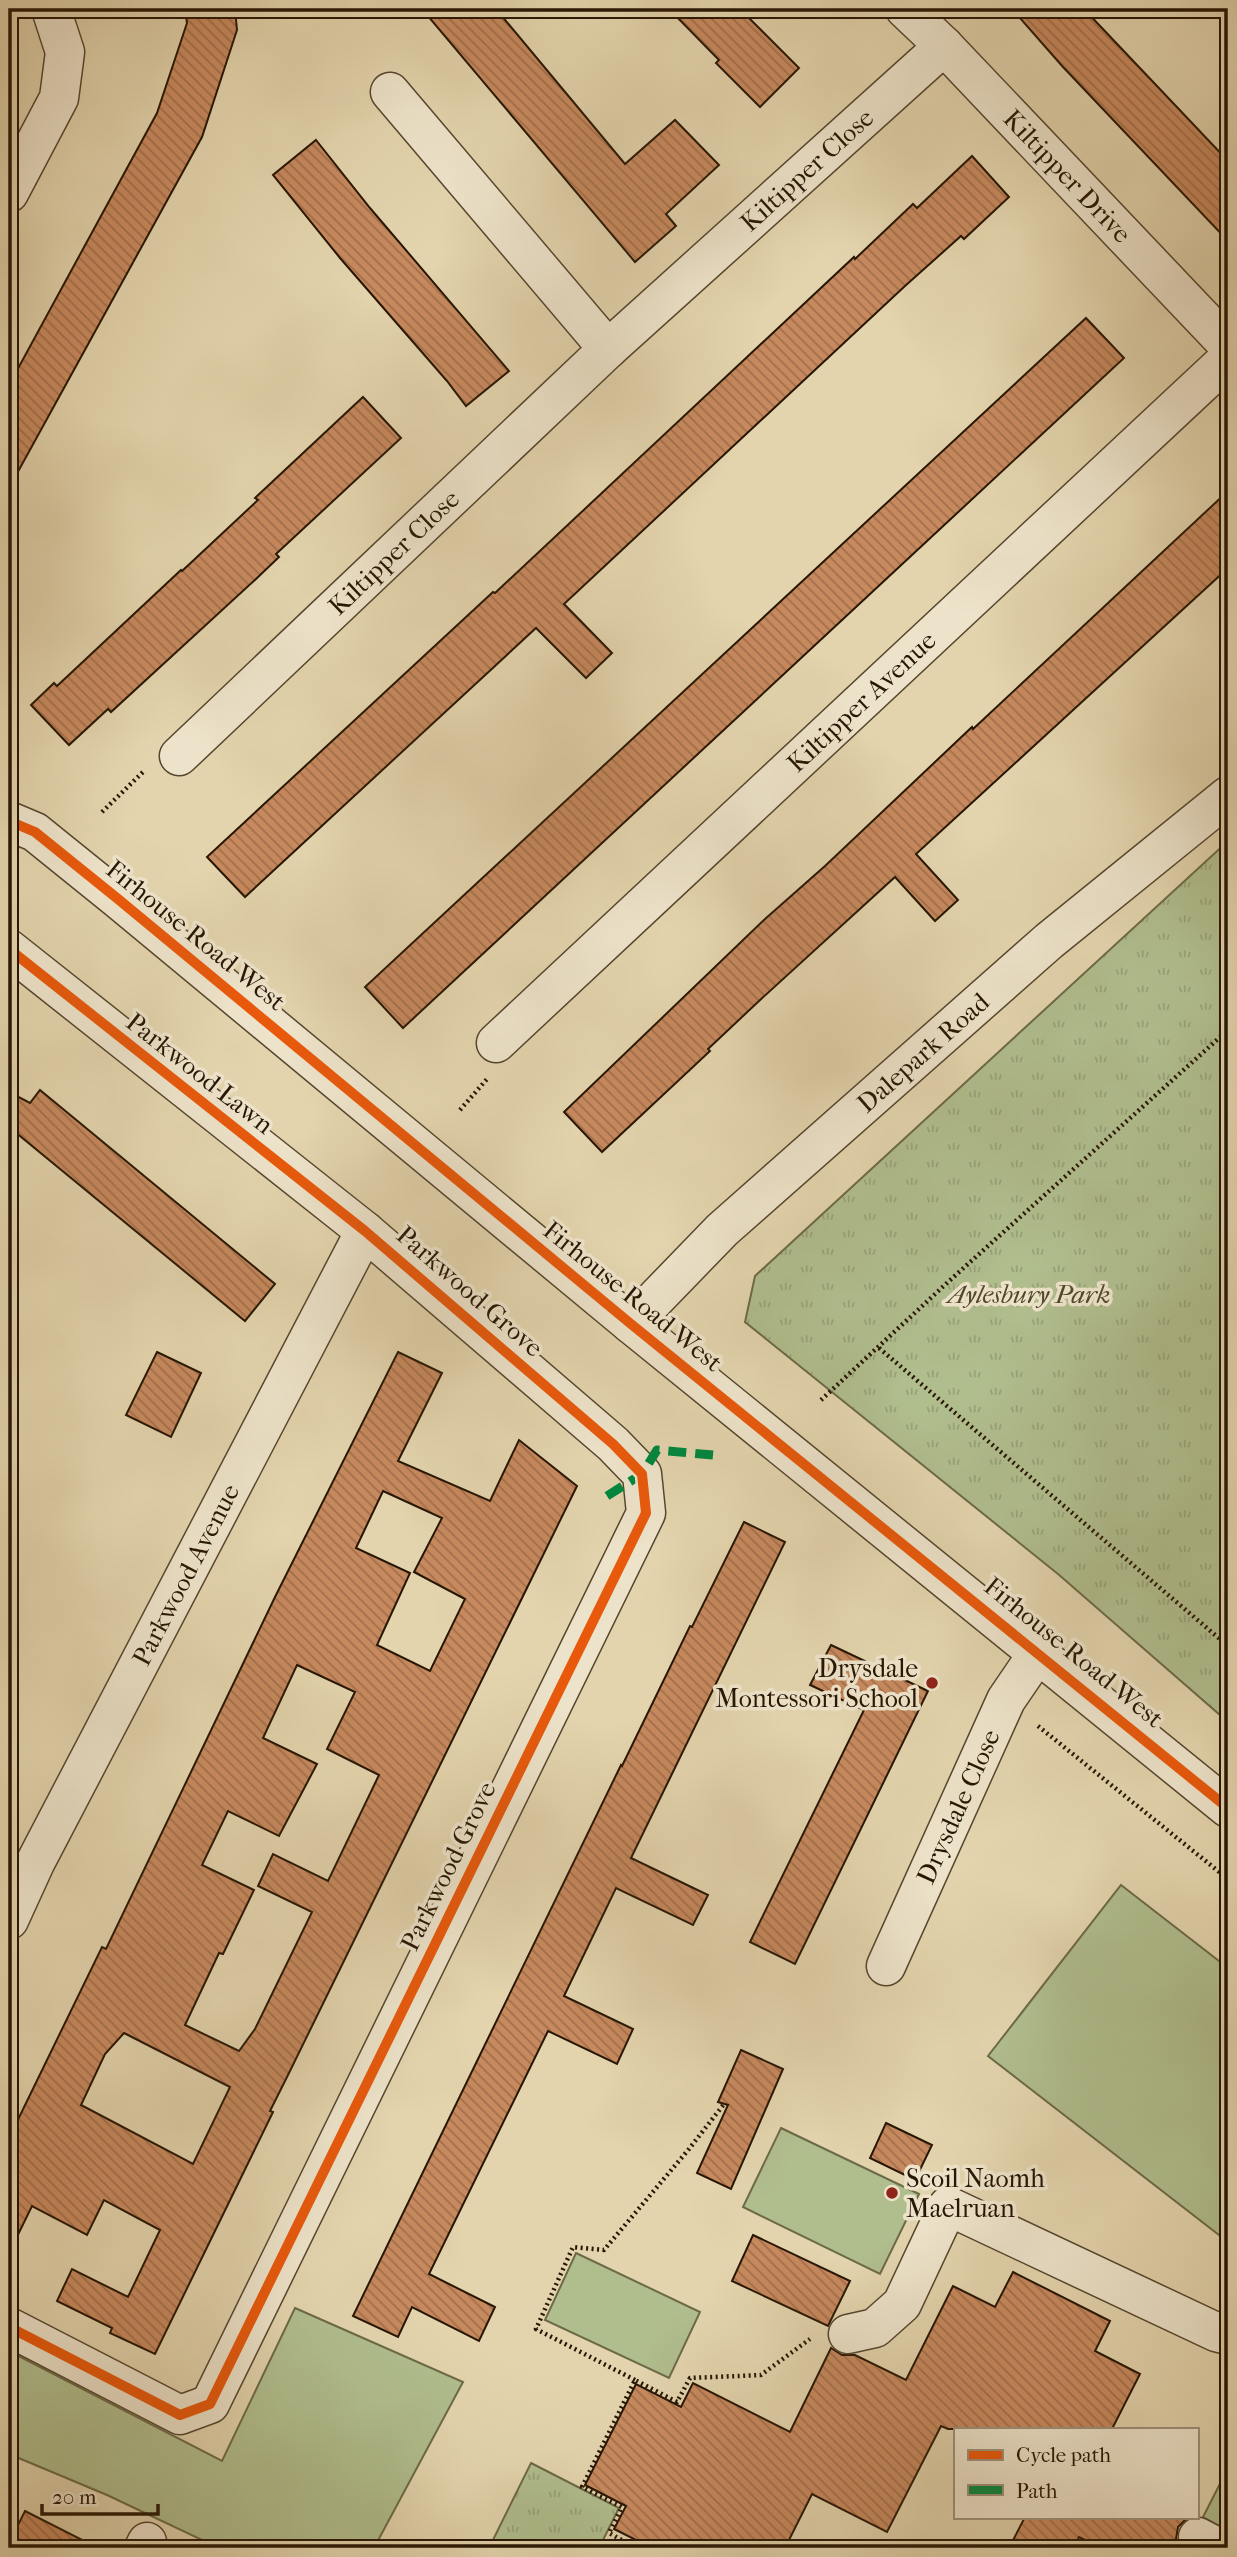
<svg xmlns="http://www.w3.org/2000/svg" width="1237" height="2557" font-family="'IM FELL French Canon',serif">
<style>
.green{fill:#b0bd8d;stroke:#6c6a48;stroke-width:2}
.park{fill:url(#park-tufts);stroke:#6c6a48;stroke-width:2}
.building{fill:url(#building-back-hatch);stroke:#271604;stroke-width:2;fill-rule:evenodd}
.lines{fill:none;stroke-linecap:round;stroke-linejoin:round}
.minor-casing{stroke:#56462e;stroke-width:41}
.path{stroke:#271604;stroke-width:4.5;stroke-dasharray:2 3.5;stroke-linecap:butt}
.minor{stroke:#ede3ca;stroke-width:38}
.quiet{stroke:#00873e;stroke-width:9;stroke-dasharray:18 9;stroke-linecap:butt}
.cycleway-casing{stroke:#ede3ca;stroke-width:15}
.cycleway{stroke:#e8590c;stroke-width:10}
.poi-dot{fill:#8f2418;stroke:#ede3ca;stroke-width:2.5}
.labels{text-anchor:middle;stroke-width:7;stroke-linejoin:round;paint-order:stroke}
.street-label{font-size:26px;fill:#271604;stroke:#ede3ca}
.park-label{font-size:26px;font-style:italic;fill:#50482d;stroke:#ede3ca}
.poi-label{font-size:26px;fill:#271604;stroke:#ede3ca;text-anchor:end}
</style>
<defs>
<pattern id="park-tufts" width="24" height="20" patternUnits="userSpaceOnUse" patternTransform="scale(1.75)"><rect width="24" height="20" fill="#b0bd8d"/><path d="M3 7l-1-3M5 7V3M7 7l1-3M15 17l-1-3M17 17v-4M19 17l1-3" fill="none" stroke="#97a278"/></pattern>
<pattern id="building-back-hatch" width="6" height="6" patternUnits="userSpaceOnUse" patternTransform="scale(1.75)"><rect width="6" height="6" fill="#c7895e"/><path d="M-1 5l2 2M0 0l6 6M5-1l2 2" fill="none" stroke="#a26f4b"/></pattern>
</defs>
<rect width="100%" height="100%" fill="#e3d4ad"/>
<filter id="stains"><feTurbulence type="fractalNoise" baseFrequency=".00286" numOctaves="4"/><feColorMatrix values="0 0 0 0 .2 0 0 0 0 .09 0 0 0 0 .02 0 0 0 .5 -.17"/></filter>
<radialGradient id="worn" r=".72"><stop offset=".6" stop-color="#630" stop-opacity="0"/><stop offset="1" stop-color="#630" stop-opacity=".3"/></radialGradient>
<!-- green -->
<g class="green">
<path d="M1121 1885 1228 1968V2242L988 2056Z"/>
<path d="M781 2128 919 2194 880 2274 743 2207Z"/>
<path d="M576 2253 700 2312 669 2378 545 2320Z"/>
<path d="M295 2308 463 2382 374 2548H219L107 2495 9 2454V2351L222 2461Z"/>
<path d="M1228 2468V2531L1203 2517Z"/>
</g>
<!-- park -->
<g class="park">
<path d="M1228 841V1722L1058 1574 745 1322 755 1276Z"/>
<path d="M531 2463 619 2508 599 2548H489Z"/>
</g>
<!-- building -->
<g class="building">
<path d="M185 9H235L237 30 202 137 9 488V385L157 113 187 23Z"/>
<path d="M422 9H496L625 164 675 120 719 165 666 214 676 226 635 262Z"/>
<path d="M669 9H740L799 68 760 107 716 63 719 60Z"/>
<path d="M1012 9H1084L1228 161V241L1063 67Z"/>
<path d="M316 140 370 208 509 371 466 406 447 381 340 258 273 175Z"/>
<path d="M972 156 1009 197 964 239 961 236 905 286 564 604 612 653 586 678 536 628 245 897 207 857 493 592 495 593 854 257 855 259 913 204 917 208Z"/>
<path d="M1086 318 1124 358 403 1028 365 987Z"/>
<path d="M363 397 401 438 276 554 279 557 256 579 111 712 108 709 69 745 31 705 54 683 57 686 181 570 182 571 258 500 255 498Z"/>
<path d="M1228 491V568L916 854 958 900 935 921 895 877 759 1001 708 1049 710 1051 602 1152 564 1112 765 919 825 866 972 727 973 729Z"/>
<path d="M40 1090 275 1284 245 1321 9 1127V1092L30 1103Z"/>
<path d="M157 1352 201 1373 171 1437 126 1415Z"/>
<path d="M398 1352 442 1373 398 1461 490 1501 519 1440 577 1486 288 2075 270 2111 273 2112 155 2354 110 2333 112 2328 57 2301 72 2269 128 2297 160 2230 104 2200 87 2235 32 2206 9 2253V2138L102 1947 106 1949 275 1597ZM383 1491 442 1518 414 1572 465 1599 430 1671 377 1645 410 1573 356 1548ZM297 1665 355 1692 327 1749 379 1775 328 1881 273 1854 258 1886 312 1912 255 2029 239 2051 185 2025 219 1953 223 1954 254 1890 202 1865 228 1811 279 1836 317 1764 263 1738ZM124 2033 230 2087 193 2164 81 2105 105 2054Z"/>
<path d="M744 1522 785 1542 631 1858 708 1895 693 1925 616 1888 564 1996 633 2029 617 2064 548 2031 429 2274 495 2307 479 2341 412 2307 398 2337 353 2316 621 1765 622 1766 690 1626 692 1627Z"/>
<path d="M831 1645 928 1691 795 1964 750 1942 864 1710 810 1685Z"/>
<path d="M741 2050 783 2069 731 2189 697 2173 728 2105 718 2102Z"/>
<path d="M886 2123 932 2145 915 2180 870 2158Z"/>
<path d="M753 2235 850 2281 828 2326 732 2281Z"/>
<path d="M1013 2272 1110 2321 1095 2351 1140 2374 1112 2429H948L941 2426 887 2532 812 2494 785 2548H652L614 2529 626 2506 585 2485 636 2384 681 2407 693 2383 790 2432 831 2348 842 2355H855L906 2380 953 2286 995 2307Z"/>
<path d="M25 2511 98 2548H9V2543Z"/>
<path d="M1025 2517H1192L1186 2519 1178 2527 1176 2539 1179 2548H1102L1079 2537 1074 2548H1009Z"/>
</g>
<g class="lines">
<defs>
<g id="minor">
<path id="s1" d="M905 9 944 46 1228 345"/>
<path d="M390 92 608 349"/>
<path d="M9 193 59 98 65 52 51 9"/>
<path id="s2" d="M179 756 608 349 944 46"/>
<path d="M9 821 35 832 118 899 631 1324 1228 1808"/>
<path d="M9 949 365 1231 613 1444 642 1474 646 1513 210 2404 180 2415 9 2327"/>
<path id="s3" d="M496 1043 1228 359"/>
<path id="s4" d="M631 1324 722 1230 1049 941 1228 796"/>
<path id="s5" d="M9 1920 35 1863 365 1231"/>
<path id="s6" d="M886 1966 1006 1700 1038 1653"/>
<path d="M848 2334 875 2328 902 2304 948 2206 1216 2332 1228 2335"/>
<path d="M1198 2537 1219 2548"/>
<path d="M144 2548 147 2542"/>
</g>
</defs>
<!-- minor casing -->
<use href="#minor" class="minor-casing"/>
<!-- path -->
<g class="path">
<path d="M102 812 144 771"/>
<path d="M9 891 11 893 9 895"/>
<path d="M460 1110 487 1079"/>
<path d="M879 1348 1228 1646"/>
<path d="M821 1400 948 1282 1228 1030"/>
<path d="M1038 1726 1228 1879"/>
<path d="M635 2380 536 2329 573 2247 604 2250 689 2149 724 2104"/>
<path d="M636 2548 609 2533 622 2507 582 2487 635 2380 677 2402 690 2378 761 2375 810 2339"/>
</g>
<!-- minor -->
<use href="#minor" class="minor"/>
<!-- quiet -->
<path class="quiet" d="M607 1496 642 1474 657 1450 713 1455"/>
<defs>
<g id="cycleway">
<path d="M9 821 35 832 118 899 631 1324 1228 1808"/>
<path d="M9 949 365 1231 613 1444 642 1474 646 1513 210 2404 180 2415 9 2327"/>
</g>
</defs>
<!-- cycleway casing -->
<use href="#cycleway" class="cycleway-casing"/>
<!-- cycleway -->
<use href="#cycleway" class="cycleway"/>
</g>
<!-- markers -->
<g class="poi-dot">
<circle cx="932" cy="1683" r="7"/>
<circle cx="892" cy="2193" r="7"/>
</g>
<g class="labels">
<!-- street labels -->
<g class="street-label">
<text dy="9" stroke="none"><textPath href="#s2" startOffset="859">Kiltipper Close</textPath></text>
<text dy="9" stroke="none"><textPath href="#s1" startOffset="233">Kiltipper Drive</textPath></text>
<text dy="9" stroke="none"><textPath href="#s2" startOffset="296">Kiltipper Close</textPath></text>
<text dy="9" stroke="none"><textPath href="#s3" startOffset="500">Kiltipper Avenue</textPath></text>
<text transform="translate(196 935) rotate(39)" y="9">Firhouse Road West</text>
<text dy="9" stroke="none"><textPath href="#s4" startOffset="399">Dalepark Road</textPath></text>
<text transform="translate(200 1073) rotate(38)" y="9">Parkwood Lawn</text>
<text transform="translate(470 1291) rotate(41)" y="9">Parkwood Grove</text>
<text transform="translate(633 1296) rotate(39)" y="9">Firhouse Road West</text>
<text dy="9" stroke="none"><textPath href="#s5" startOffset="388">Parkwood Avenue</textPath></text>
<text transform="translate(1074 1652) rotate(39)" y="9">Firhouse Road West</text>
<text dy="9" stroke="none"><textPath href="#s6" startOffset="175">Drysdale Close</textPath></text>
<text transform="translate(448 1866) rotate(-64)" y="9">Parkwood Grove</text>
</g>
<!-- park labels -->
<g class="park-label">
<text x="1029" y="1303">Aylesbury Park</text>
</g>
<!-- poi labels -->
<g class="poi-label">
<text x="918" y="1677">Drysdale<tspan x="918" dy="30">Montessori School</tspan></text>
<text x="906" y="2187" text-anchor="start">Scoil Naomh<tspan x="906" dy="30">Maelruan</tspan></text>
</g>
</g>
<!-- margin -->
<rect width="1237" height="2557" fill="none" stroke="#e3d4ad" stroke-width="35"/>
<rect x="10" y="10" width="1216" height="2536" fill="none" stroke="#271604" stroke-width="3.5"/>
<rect x="18" y="18" width="1202" height="2522" fill="none" stroke="#271604" stroke-width="2"/>
<!-- legend -->
<rect x="954" y="2428" width="245" height="91" fill="#ede3ca" stroke="#9e917b" stroke-width="2"/>
<rect x="968" y="2450" width="35" height="10" fill="#e8590c" stroke="#9e917b" stroke-width="2"/>
<text x="1016" y="2462" font-size="21" fill="#271604">Cycle path</text>
<rect x="968" y="2485" width="35" height="10" fill="#00873e" stroke="#9e917b" stroke-width="2"/>
<text x="1016" y="2498" font-size="21" fill="#271604">Path</text>
<!-- scale -->
<path d="M42 2504v10h116v-10" fill="none" stroke="#271604" stroke-width="3.5"/>
<text x="52" y="2504" font-size="21" fill="#271604" stroke="#ede3ca" stroke-width="5" paint-order="stroke">20 m</text>
<rect width="100%" height="100%" filter="url(#stains)"/>
<rect width="100%" height="100%" fill="url(#worn)"/>
</svg>
